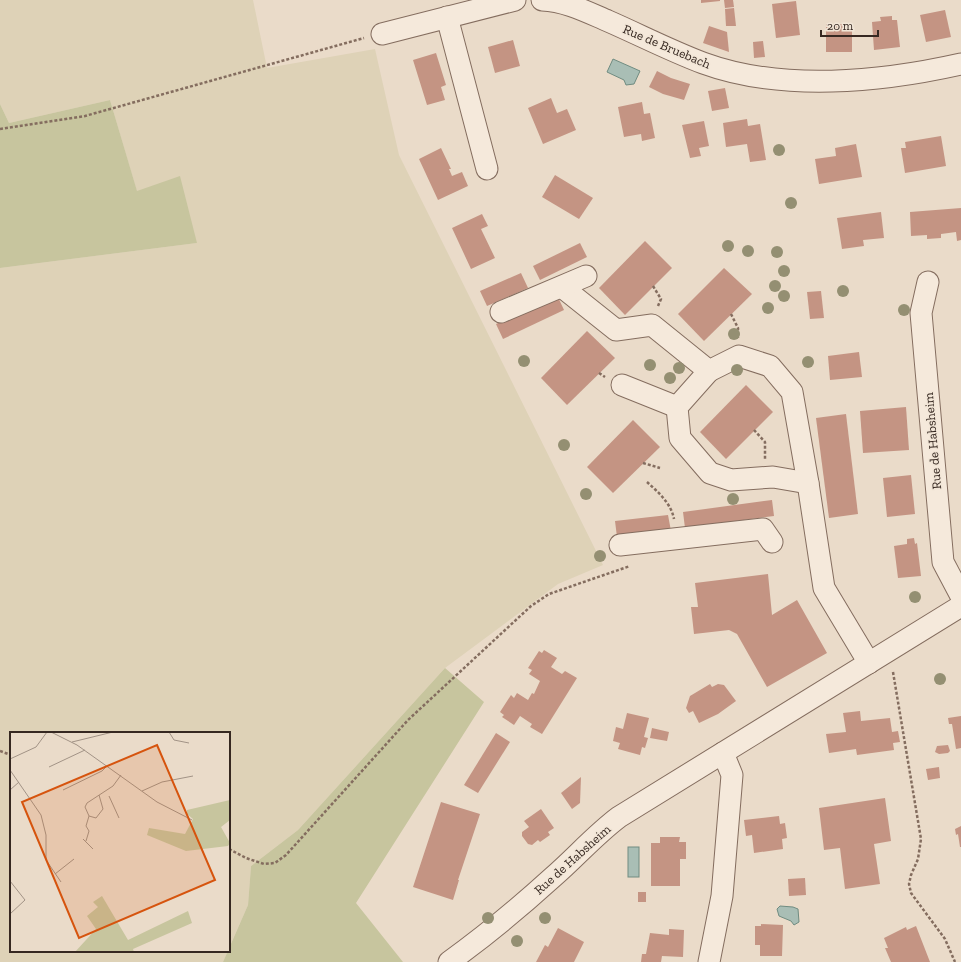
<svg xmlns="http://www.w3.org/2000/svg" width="961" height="962" font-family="'Zilla Slab',serif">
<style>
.farmland{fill:#ded2b7}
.green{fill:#c7c59e}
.water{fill:#a9beb5;stroke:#708c81}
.building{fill:#c49483}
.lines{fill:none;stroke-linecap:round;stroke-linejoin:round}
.minor-casing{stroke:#846d5f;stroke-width:23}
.path{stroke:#846d5f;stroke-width:2.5;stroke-dasharray:3 2;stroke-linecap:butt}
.minor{stroke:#f5e9db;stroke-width:21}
.tree{fill:#948f72}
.labels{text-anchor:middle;stroke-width:3;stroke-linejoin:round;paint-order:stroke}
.street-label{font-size:13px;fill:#362821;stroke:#f2e6d7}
.inset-road{fill:none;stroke:#a29386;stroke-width:1}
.view{fill:#d6540e;fill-opacity:0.15;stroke:#d6540e;stroke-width:2}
.inset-edge{fill:none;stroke:#362821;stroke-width:2}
</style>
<rect width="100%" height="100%" fill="#eadbc9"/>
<!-- farmland -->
<path class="farmland" d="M0 0H253L267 68 375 49 399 155 603 565 558 584 445 668 298 830 251 866 248 905 229 948V733H11V951H228L223 962H0V268L197 243 137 192 110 100 9 123 0 104Z"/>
<!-- green -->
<g class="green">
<path d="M110 100 137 191 180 176 197 243 0 268V104L9 123Z"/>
<path d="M445 668 484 702 356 903 403 962H223L248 905 251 866 298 830Z"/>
</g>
<!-- water -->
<g class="water">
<path d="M613 59 640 71 634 84 626 85 624 80 607 72Z"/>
<rect x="628" y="847" width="11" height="30"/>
<path d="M780 906 793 907 798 909 799 922 794 925 791 921 779 916 777 909Z"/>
</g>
<!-- building -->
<g class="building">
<path d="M701 0H720V1L701 3Z"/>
<path d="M724 0H733L734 7 725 8Z"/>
<path d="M796 1 800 35 776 38 772 4Z"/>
<path d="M734 8 736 26H726L725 9Z"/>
<path d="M945 10 951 37 926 42 920 15Z"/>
<path d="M892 16V20H897L900 47 874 50 872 22 881 21 880 17Z"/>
<rect x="826" y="24" width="26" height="28"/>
<path d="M709 26 727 32 729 52 703 43Z"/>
<path d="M513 40 520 66 495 73 488 47Z"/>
<path d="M763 41 765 57 754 58 753 42Z"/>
<path d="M436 53 446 85 441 87 445 100 427 105 413 60Z"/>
<path d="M657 71 671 78 690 84 684 100 663 94 649 87Z"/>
<path d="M725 88 729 108 712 111 708 91Z"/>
<path d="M551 98 557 113 567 109 576 130 543 144 528 108Z"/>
<path d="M642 102 644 114 650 113 655 138 642 141 641 134 624 137 618 107Z"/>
<path d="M747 119 748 126 760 124 766 160 750 162 747 144 726 147 723 123Z"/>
<path d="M704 121 709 146 699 148 701 156 690 158 682 125Z"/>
<path d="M941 136 946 166 905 173 901 148H906L905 142Z"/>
<path d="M856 144 862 177 819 184 815 159 836 156 835 148Z"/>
<path d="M441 148 451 169H449L452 176 462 172 468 186 438 200 419 159Z"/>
<path d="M555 175 593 198 579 219 542 197Z"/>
<path d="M961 208V240L957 241 956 232 941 234V238L927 239V235L911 236 910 212Z"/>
<path d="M881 212 884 238 863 240 864 246 842 249 837 218Z"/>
<path d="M482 214 488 226 481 229 495 258 471 269 452 228Z"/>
<path d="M645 241 672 268 625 315 599 288Z"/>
<path d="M580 243 587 257 540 280 533 266Z"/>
<path d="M724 268 752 294 704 341 678 314Z"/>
<path d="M521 273 528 288 487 306 480 291Z"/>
<path d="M821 291 824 318 810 319 807 292Z"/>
<path d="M557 295 564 310 503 339 496 324Z"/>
<path d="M587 331 615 358 567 405 541 378Z"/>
<path d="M859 352 862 377 830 380 828 356Z"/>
<path d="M746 385 773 412 726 459 700 432Z"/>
<path d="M906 407 909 450 863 453 860 411Z"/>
<path d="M846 414 858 514 829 518 816 418Z"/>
<path d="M633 420 660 447 613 493 587 467Z"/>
<path d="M911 475 915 514 887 517 883 478Z"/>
<path d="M772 500 774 516 685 528 683 512Z"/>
<path d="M668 515 671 531 617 537 615 521Z"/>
<path d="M914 538 915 544 917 543 921 576 898 578 894 546 907 544V539Z"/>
<path d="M768 574 772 615 797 600 827 653 767 687 737 634 729 630 694 634 691 607H698L695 583Z"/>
<path d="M544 650 557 658 551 667 562 674 565 671 577 678 542 734 530 727 532 724 520 716 514 725 502 717 504 715 500 712 511 695 514 698 517 693 528 700 532 693 534 694 540 681 529 674 532 670 528 668 539 651 542 653Z"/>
<path d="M710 684 712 687 718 684 724 685 736 701 718 714 699 723 693 711 689 713 686 708 690 696Z"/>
<path d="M860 711 861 721 890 718 892 732 898 731 900 742 893 743 894 750 857 755 856 749 829 753 826 734 846 732 843 713Z"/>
<path d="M627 713 649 718 644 737 648 738 645 748 642 747 640 755 618 749 620 743 613 741 616 727 623 729Z"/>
<path d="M961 716V748L956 749 952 724H949L948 718Z"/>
<path d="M652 728 669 732 667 741 650 738Z"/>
<path d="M496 733 510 742 478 793 464 785Z"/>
<path d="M948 745 950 751 948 753 939 754 935 752 937 746Z"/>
<path d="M939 767 940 778 928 780 926 769Z"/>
<path d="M581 777 580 803 572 809 561 793Z"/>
<path d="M885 798 891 841 874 844 880 884 845 889 840 848 824 850 819 808Z"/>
<path d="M441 802 480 814 458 880H459L453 900 413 887Z"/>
<path d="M541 809 554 828 548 832 550 835 540 842 538 840 532 845 528 844 522 836V832L529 827 524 821Z"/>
<path d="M779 816 780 824 785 823 787 838 782 839 783 849 754 853 752 835 746 836 744 820Z"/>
<path d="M961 826V847H960L958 834 956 835 955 829Z"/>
<path d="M660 837H680L679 842H686V859H680V886H651V843H660Z"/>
<path d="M805 878 806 895 789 896 788 879Z"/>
<rect x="638" y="892" width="8" height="10"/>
<path d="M761 924 783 925 782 956H760V945H755V926H761Z"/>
<path d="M916 926 930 962H891L885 948H888L884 938 906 927 907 930Z"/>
<path d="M558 928 584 942 574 962H536L545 945 548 947Z"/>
<path d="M669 929 684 930 683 957 662 956 661 962H641L642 954H646L650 933 669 935Z"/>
</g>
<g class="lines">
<defs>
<g id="minor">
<path d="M542 0C566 1 587 12 608 21 640 35 671 51 703 63 782 92 881 82 961 64"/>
<path d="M447 17 487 169"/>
<path d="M382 34 515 0"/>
<path d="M928 282 921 313 943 562 961 596"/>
<path d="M562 287 616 330 652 325 709 371 739 356 770 366 792 392 808 483 824 588 869 663"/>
<path d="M501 312 586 276"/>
<path d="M709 371 677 407 680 438 710 473 731 480 773 477 808 483"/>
<path d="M622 385 677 407"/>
<path d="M620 545 763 529 772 542"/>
<path d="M449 962C485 936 520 907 553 877 576 857 595 835 619 817L961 606"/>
<path d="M709 962 722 896 732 775 723 753"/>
</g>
</defs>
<!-- minor casing -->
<use href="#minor" class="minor-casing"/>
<!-- path -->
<g class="path">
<path d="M0 129 85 116 364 38"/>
<path d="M653 286 661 299 658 306"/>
<path d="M731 314 738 328V338"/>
<path d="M599 373 605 377"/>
<path d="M754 430 765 442V459"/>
<path d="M643 463 660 468"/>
<path d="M647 482C658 492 671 503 674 519"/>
<path d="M893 672 921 839 918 859 911 875 909 884 911 893 945 939 955 962"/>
<path d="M0 751 11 755"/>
<path d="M229 849 246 858 264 864 275 863 286 855 408 720 531 606 549 594 630 566"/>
</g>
<!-- minor -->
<use href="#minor" class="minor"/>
</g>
<!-- trees -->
<g class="tree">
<circle cx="779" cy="150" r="6"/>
<circle cx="791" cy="203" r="6"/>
<circle cx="728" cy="246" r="6"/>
<circle cx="748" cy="251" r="6"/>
<circle cx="777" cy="252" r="6"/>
<circle cx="784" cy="271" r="6"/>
<circle cx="775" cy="286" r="6"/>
<circle cx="843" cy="291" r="6"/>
<circle cx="784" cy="296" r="6"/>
<circle cx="768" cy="308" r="6"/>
<circle cx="904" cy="310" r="6"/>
<circle cx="734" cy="334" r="6"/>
<circle cx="524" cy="361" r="6"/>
<circle cx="808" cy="362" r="6"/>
<circle cx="650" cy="365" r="6"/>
<circle cx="679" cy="368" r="6"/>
<circle cx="737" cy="370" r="6"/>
<circle cx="670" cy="378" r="6"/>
<circle cx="564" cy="445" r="6"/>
<circle cx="586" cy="494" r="6"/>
<circle cx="733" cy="499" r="6"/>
<circle cx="600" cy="556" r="6"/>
<circle cx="915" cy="597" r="6"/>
<circle cx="940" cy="679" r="6"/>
<circle cx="488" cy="918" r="6"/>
<circle cx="545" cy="918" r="6"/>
<circle cx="517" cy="941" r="6"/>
</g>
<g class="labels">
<!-- street labels -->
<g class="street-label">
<text transform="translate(667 46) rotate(23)" y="5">Rue de Bruebach</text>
<text transform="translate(932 441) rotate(-95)" y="5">Rue de Habsheim</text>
<text transform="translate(572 859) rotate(-42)" y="5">Rue de Habsheim</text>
</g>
</g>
<!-- overview -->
<g transform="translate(10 732)">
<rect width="220" height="220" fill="#eadbc9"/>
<path d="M220 68V88L211 95 220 111 218 114 176 119 137 103 139 96 175 102 183 87 177 82V78ZM92 164 118 208 178 179 182 191 123 217 124 220H65L86 197 77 184 88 175 83 170Z" fill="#c7c59e"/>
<path class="inset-road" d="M41 0 67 13 147 70 182 88M159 0 164 8 179 11M62 10 103 0M0 27 26 15 37 0M39 35 75 18M0 38 31 83 36 103V128L51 150M0 58 9 50M53 58 92 39 97 34M132 59 152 50 183 44M99 64 109 86M79 84 86 86 93 77 89 63M73 107 83 117M76 109 79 99 76 94 79 84 75 75 77 71 103 54 111 43M45 142 64 127M0 149 15 168 0 182"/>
<path class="view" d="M147 13 205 148 69 206 12 70Z"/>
<rect width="220" height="220" class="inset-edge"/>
</g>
<!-- scale -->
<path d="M821 30v6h57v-6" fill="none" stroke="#362821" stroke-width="2"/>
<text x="827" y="30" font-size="12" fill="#362821" stroke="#f2e6d7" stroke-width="3" paint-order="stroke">20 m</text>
</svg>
